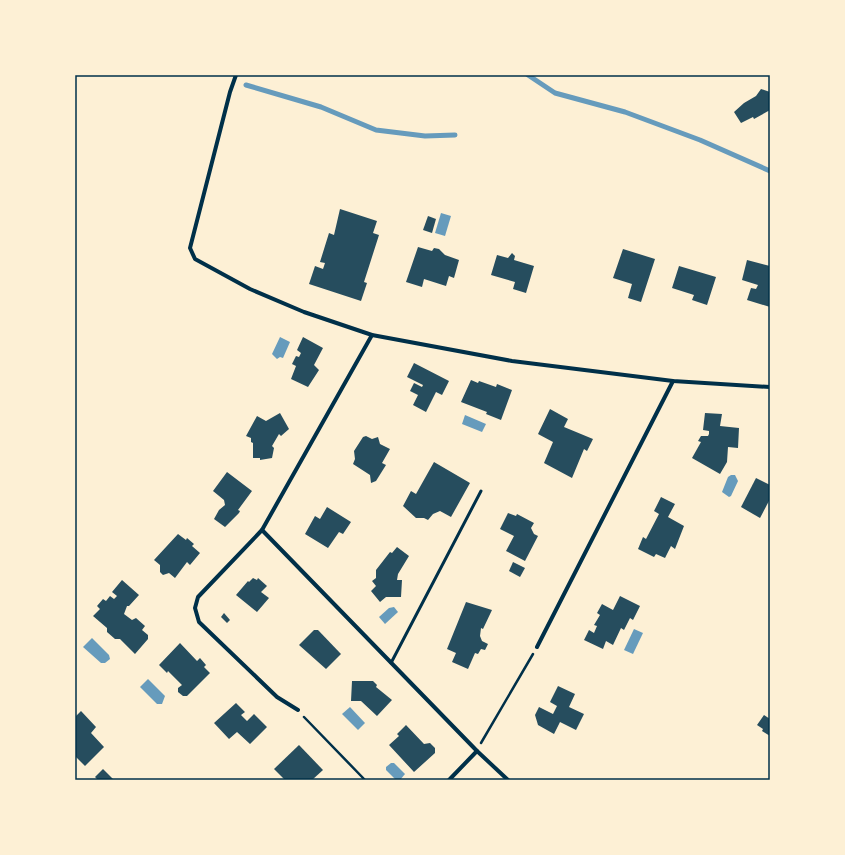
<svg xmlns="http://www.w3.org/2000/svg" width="845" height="855" font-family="Raleway,sans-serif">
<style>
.water{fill:#669bbc}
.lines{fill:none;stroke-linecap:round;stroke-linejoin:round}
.stream{stroke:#669bbc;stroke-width:5}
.building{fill:#264d5e}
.path{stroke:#003049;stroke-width:2.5}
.service{stroke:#003049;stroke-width:3}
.minor{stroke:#003049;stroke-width:4}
.neatline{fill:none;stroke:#003049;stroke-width:1.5}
</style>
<rect width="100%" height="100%" fill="#fdf0d5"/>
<!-- water -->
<g class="water">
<path d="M441 213 451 216 445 236 435 233Z"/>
<path d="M280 337 290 342 283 358 280 357 277 359 272 354Z"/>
<path d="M465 415 486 424 482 432 462 424Z"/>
<path d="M731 475H735L738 481 731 496 729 497 722 492 728 477Z"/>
<path d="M394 607 398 612 385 624 379 617 389 608Z"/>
<path d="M634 629 643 633 633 654 624 650Z"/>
<path d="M92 638 109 655 110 659 105 663H101L83 647Z"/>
<path d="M148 679 165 696 162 704H157L140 687Z"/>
<path d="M350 707 365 723 358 730 342 714Z"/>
<path d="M391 763H394L405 774 400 780H396L386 770V767Z"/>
</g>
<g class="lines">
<!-- stream -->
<g class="stream">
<path d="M528 75 555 93 625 112 700 140 770 171"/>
<path d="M246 85 321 107 376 130 425 136 455 135"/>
</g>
</g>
<!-- building -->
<g class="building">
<path d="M761 89 770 92V110L754 119 753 117 741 123 734 112 744 103 756 96Z"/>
<path d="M340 209 377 221 373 233 379 235 364 282 367 283 361 301 309 284 315 266 323 269 325 263 320 262 329 233 334 235Z"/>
<path d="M428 216 436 219 432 233 423 230Z"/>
<path d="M418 247 432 251 434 248 439 249 445 255 459 260 454 278 449 276 446 286 424 279 422 287 406 282Z"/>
<path d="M623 249 655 259 641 302 628 298 632 284 613 278Z"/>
<path d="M512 253 515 256 514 260 534 266 526 293 513 289 515 282 491 275 497 255 508 258Z"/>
<path d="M747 260 770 266V307L747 300 751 288 756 289 758 285 742 280Z"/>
<path d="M679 266 716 277 707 305 692 300 694 295 672 288Z"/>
<path d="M303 337 323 348 314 365 319 370 308 387 291 379 296 366 292 364 296 356 299 357 301 353 297 350Z"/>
<path d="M414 363 449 381 442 395 436 392 426 412 413 405 418 395 410 391 414 383 422 387 423 385 407 377Z"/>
<path d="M471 380 478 383 479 381 496 387 497 384 512 390 501 420 486 414 487 412 461 402Z"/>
<path d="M550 409 568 419 564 427 593 439 587 451 584 449 572 478 544 463 553 442 538 434Z"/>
<path d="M280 413 289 429 281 436 279 434 272 446 274 448 272 458 260 460V458H253V443L251 442V438L246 436 257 416 266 421Z"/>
<path d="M705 413 722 414 720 426 739 428 738 448 728 447 727 462 720 474 692 458 701 442 698 441 701 436H708L709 434V431L703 430Z"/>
<path d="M366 436 372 439 378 437 380 444 390 449 382 463 386 465 376 481 371 483 370 475 353 464 355 459 354 451 363 437Z"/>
<path d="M434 462 470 483 451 517 440 511 433 514 428 520 424 518H416L403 506 411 491 416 494Z"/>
<path d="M227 472 252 491 238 510 240 511 239 513 225 527 214 519 219 510 225 505 224 500 213 491Z"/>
<path d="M756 478 770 485V499L760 518 741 507Z"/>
<path d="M661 497 675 504 668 517 684 526 675 549 671 546 665 558 656 554 654 557 638 549 643 537 646 539 659 514 654 511Z"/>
<path d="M327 507 351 522 343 534 339 532 328 548 305 534 315 516 320 519Z"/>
<path d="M508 513 516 516 517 514 534 523 531 528 534 534 538 536 525 561 506 551 514 536 500 529Z"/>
<path d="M178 534 186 540 187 538 194 544 192 546 200 553 190 565 187 562 175 578 169 573 163 575 160 572V565L154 560Z"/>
<path d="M397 547 409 556 398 574 397 580H402L401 597H386L380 602 371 591 376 586 372 581 376 578V570L390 552 392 553Z"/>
<path d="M513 562 525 568 520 577 509 571Z"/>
<path d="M253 578 257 580 258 578 267 586 261 592 269 598 257 612 236 595 248 581 249 582Z"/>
<path d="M122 580 139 595 129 606H127L124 614 132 620 136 618 145 626 142 630 148 635V639L135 654 120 639H115L107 632V628L93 616 100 609 97 606 103 599 106 601 110 596 114 599 117 596 112 592Z"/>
<path d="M620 596 640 606 633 620 630 618 624 630 621 628 613 645 606 641 603 649 584 640 589 630 594 633 597 626 594 625 600 615 597 613 602 604 613 610Z"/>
<path d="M466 602 492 610 483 629 481 628 480 636 482 641 488 644 485 650 481 649 478 654 475 653 468 669 452 662 456 653 447 649Z"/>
<path d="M224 613 230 620 227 623 221 617Z"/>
<path d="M314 630H318L341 654 326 669 299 645Z"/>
<path d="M180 643 197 661 200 658 206 665 204 667 210 673 187 696H183L178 692V688L182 685 168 671 167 673 159 665Z"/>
<path d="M352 681H373L377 685 376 687 392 700 377 716 361 701H351Z"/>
<path d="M558 686 575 694 569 707 584 714 576 730 560 722 554 734 538 725 535 715 539 707 553 714 557 706 550 702Z"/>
<path d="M236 703 245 712 241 715 247 721 254 714 267 727 250 744 237 732 229 739 214 723Z"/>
<path d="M81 711 96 727 91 733 104 747 85 766 75 756V717Z"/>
<path d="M764 715 770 719V736L762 731 763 729 757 725Z"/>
<path d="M406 725 424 744 430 743 435 748V753L414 772 389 745 399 736 397 734Z"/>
<path d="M299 745 323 770 312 780H285L274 769Z"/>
<path d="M103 769 114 780H98L95 777Z"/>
</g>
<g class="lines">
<!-- path -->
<g class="path">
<path d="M304 717 365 780"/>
<path d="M481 743 533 654"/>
</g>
<!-- service -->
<path class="service" d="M391 663 481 491"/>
<!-- minor -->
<g class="minor">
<path d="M236 75 230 92 190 248 195 259 250 289 304 312 372 335 512 361 673 381 770 387"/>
<path d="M262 530 477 751 508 780"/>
<path d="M537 647 673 381"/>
<path d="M298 710 277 697 199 622 195 608 198 597 262 530 372 335"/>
<path d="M449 780 477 751"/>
</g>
</g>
<!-- border -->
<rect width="845" height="855" fill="none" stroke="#fdf0d5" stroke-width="152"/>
<rect x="76" y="76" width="693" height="703" class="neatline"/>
</svg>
